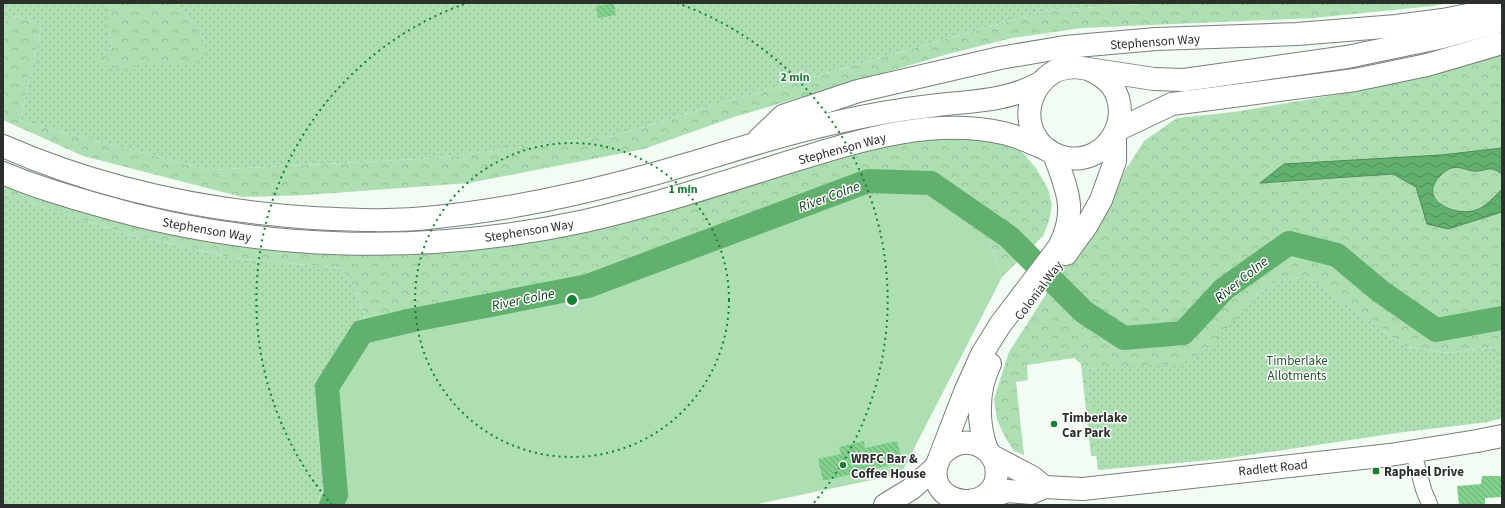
<svg xmlns="http://www.w3.org/2000/svg" width="1505" height="508" font-family="'Source Sans 3',sans-serif">
<style>
.grass{fill:url(#grass-dots)}
.forest{fill:url(#forest-crowns)}
.park{fill:#aedfb3}
.water{fill:url(#water-waves);stroke:#518a5a}
.lines{fill:none;stroke-linecap:round;stroke-linejoin:round}
.river{stroke:#61b06e;stroke-width:24}
.building{fill:url(#building-back-hatch)}
.street-casing{stroke:#788179;stroke-width:17}
.secondary-casing{stroke:#788179;stroke-width:24}
.primary-casing{stroke:#788179;stroke-width:24}
.street{stroke:#fff;stroke-width:15}
.secondary{stroke:#fff;stroke-width:22}
.primary{stroke:#fff;stroke-width:22}
.ring{fill:none;stroke:#178035;stroke-width:2;stroke-dasharray:2 4}
.poi-dot{fill:#178035;stroke:#fff;stroke-width:1.5}
.labels{text-anchor:middle;stroke-width:3;stroke-linejoin:round;paint-order:stroke}
.street-label{font-size:13px;fill:#2c302c;stroke:#fff}
.park-label{font-size:13px;fill:#22592d;stroke:#fff}
.poi-label{font-size:13px;font-weight:bold;fill:#2c302c;stroke:#fff;text-anchor:start}
.water-label{font-size:14px;font-style:italic;fill:#003b10;stroke:#fff}
.centre{fill:#178035;stroke:#fff;stroke-width:2}
.ring-label{font-size:12px;text-anchor:middle;font-weight:bold;fill:#178035;stroke:#fff;stroke-width:3;stroke-linejoin:round;paint-order:stroke}
</style>
<defs>
<pattern id="grass-dots" width="8" height="8" patternUnits="userSpaceOnUse"><rect width="8" height="8" fill="#aedfb3"/><path d="M2 2h.1M6 6h.1" fill="none" stroke="#96c09a" stroke-width="1.8" stroke-linecap="round"/></pattern>
<pattern id="forest-crowns" width="20" height="18" patternUnits="userSpaceOnUse"><rect width="20" height="18" fill="#aedfb3"/><path d="M2 6a3 3 0 1 1 6 0M12 15a3 3 0 1 1 6 0" fill="none" stroke="#96c09a"/></pattern>
<pattern id="water-waves" width="16" height="10" patternUnits="userSpaceOnUse"><rect width="16" height="10" fill="#61b06e"/><path d="M0 5q4-4 8 0t8 0" fill="none" stroke="#50905b"/></pattern>
<pattern id="building-back-hatch" width="6" height="6" patternUnits="userSpaceOnUse"><rect width="6" height="6" fill="#82d18d"/><path d="M-1 5l2 2M0 0l6 6M5-1l2 2" fill="none" stroke="#6baa73"/></pattern>
</defs>
<rect width="100%" height="100%" fill="#f2fcf3"/>
<!-- grass -->
<g class="grass">
<path d="M3 3H111L109 6V34L112 46 103 54 204 39 188 16 177 3H1154L1044 11 725 102 614 136 436 158 210 170 20 121 42 25 17 16 3 22Z"/>
<path d="M3 194 127 234 232 258 341 268 354 287 365 317 349 328 316 431 326 477 317 505H3Z"/>
<path d="M1299 278H1309L1406 347 1448 353 1502 346V418L1488 422 1404 432 1222 459 1098 470 1086 369 1117 366 1236 316 1254 297 1274 283 1287 279Z"/>
</g>
<!-- forest -->
<g class="forest">
<path d="M111 3H177C185 13 210 38 204 52 202 55 198 59 196 62L109 68 97 63 96 58 103 54 112 46 109 34V6Z"/>
<path d="M1154 3H1448L1433 6 1314 18 1082 28 1012 38 948 54 734 117 644 149 469 183 307 195 242 197 83 156 3 120V22L17 16 42 25 20 121 210 170 436 158 614 136 725 102 1044 11Z"/>
<path d="M1502 53V148L1261 183 1393 174 1416 187 1448 229 1502 212V346L1448 353 1406 347 1309 278H1299L1287 279 1274 283 1254 297 1209 348 1180 365 1129 366 1086 369 1097 456H1091L1081 364 1074 358 1027 365 1028 380 1016 382 1024 455 1014 451 1005 437 997 420 994 399 1009 352 1144 141 1177 118 1234 112 1352 92 1477 61Z"/>
<path d="M952 135 990 139 1021 151 1036 168 1048 189 1052 205 1049 221 1043 236 1002 277 989 240 796 215 598 286 498 308 440 311 386 320 381 314 365 317 354 287 341 268 232 258 127 234 3 194V183L113 215 443 252 850 149Z"/>
<path d="M1461 167 1471 171H1480L1485 168 1496 170 1502 174V189C1495 195 1489 203 1481 208 1462 220 1434 208 1432 187 1439 175 1447 168 1461 167Z"/>
</g>
<!-- park -->
<path class="park" d="M893 193 929 198 989 240 1002 277 901 474 753 505H317L326 477 316 431 314 398 331 358 349 328 365 317 381 314 386 320 440 311 498 308 536 300 671 260 796 215 847 198Z"/>
<!-- water -->
<path class="water" d="M1502 148V174C1488 164 1486 172 1473 171 1466 170 1460 166 1452 168 1448 169 1443 173 1440 176 1416 200 1457 219 1479 209 1487 205 1495 196 1502 189V212L1448 229 1427 224 1416 187 1393 174 1260 183 1284 164 1441 155Z"/>
<g class="lines">
<!-- river -->
<path class="river" d="M331 505 336 495 327 387 362 332 413 320 588 286 868 181 931 183 1009 237 1084 312 1124 338 1183 333 1224 289 1289 243 1337 255 1380 291 1436 330 1502 318"/>
</g>
<!-- building -->
<g class="building">
<path d="M614 3 616 15 598 18 596 6Z"/>
<path d="M864 441 865 448 897 441 903 462 823 481 818 459 841 454 839 447Z"/>
<path d="M1482 476H1502V497L1485 498V505H1459L1457 486 1481 484Z"/>
</g>
<g class="lines">
<defs>
<path id="street" d="M1413 451 1424 491 1430 505"/>
<g id="secondary">
<path d="M1066 254 1087 225 1101 200 1115 161V136"/>
<path d="M987 450C977 423 977 390 990 364"/>
<path d="M942 454C951 445 962 440 975 444 985 447 991 453 995 462 997 468 997 474 996 480 989 508 943 508 936 479 935 475 936 471 936 467L965 392 982 354 1000 325 1059 247C1078 210 1067 190 1054 154"/>
<path d="M992 456 1032 477 1044 487"/>
<path d="M983 499 1008 491 1031 493 1044 487 1083 489 1390 455 1477 441 1502 436"/>
<path d="M885 505 911 489 936 467"/>
</g>
<g id="primary">
<path d="M1088 69C1097 73 1106 78 1112 86 1134 118 1107 164 1068 158 1024 151 1016 97 1052 73 1059 68 1067 68 1075 67L1154 79 1184 80 1347 57 1443 37 1494 23"/>
<path d="M1117 130 1172 104 1355 80 1427 65 1502 43"/>
<path d="M758 140 783 116 858 91 1000 58 1065 47 1156 39 1297 34 1396 26 1443 20 1502 8"/>
<path d="M3 146C101 189 207 211 313 218 354 220 396 222 436 217 485 212 535 203 583 192 616 184 649 176 681 166 729 152 776 136 825 125 859 117 894 110 930 106 967 101 1005 102 1038 84"/>
<path d="M3 173C33 186 64 195 95 204 253 251 423 256 585 221 650 206 713 186 776 166 849 144 926 116 1003 133 1018 136 1034 144 1048 150"/>
</g>
</defs>
<!-- street casing -->
<use href="#street" class="street-casing"/>
<!-- secondary casing -->
<use href="#secondary" class="secondary-casing"/>
<!-- primary casing -->
<use href="#primary" class="primary-casing"/>
<!-- street -->
<use href="#street" class="street"/>
<!-- secondary -->
<use href="#secondary" class="secondary"/>
<!-- primary -->
<use href="#primary" class="primary"/>
</g>
<!-- distance rings -->
<g class="ring">
<circle cx="572" cy="300" r="157"/>
<path d="M332 505A315 315 0 0 1 467 3M677 3A315 315 0 0 1 812 505"/>
</g>
<!-- markers -->
<g class="poi-dot">
<circle cx="1054" cy="424" r="4"/>
<circle cx="843" cy="465" r="4"/>
<rect x="1372" y="467" width="8" height="8" rx="2"/>
</g>
<g class="labels">
<!-- street labels -->
<g class="street-label">
<text transform="translate(1155 41) rotate(-4)" y="5">Stephenson Way</text>
<text transform="translate(842 148) rotate(-15)" y="5">Stephenson Way</text>
<text transform="translate(207 229) rotate(10)" y="5">Stephenson Way</text>
<text transform="translate(529 230) rotate(-9)" y="5">Stephenson Way</text>
<text transform="translate(1038 290) rotate(-53)" y="5">Colonial Way</text>
<text transform="translate(1273 467) rotate(-6)" y="5">Radlett Road</text>
</g>
<!-- park labels -->
<g class="park-label">
<text x="1297" y="365">Timberlake<tspan x="1297" dy="15">Allotments</tspan></text>
</g>
<!-- poi labels -->
<g class="poi-label">
<text x="1062" y="422">Timberlake<tspan x="1062" dy="15">Car Park</tspan></text>
<text x="851" y="463">WRFC Bar &amp;<tspan x="851" dy="15">Coffee House</tspan></text>
<text x="1384" y="476">Raphael Drive</text>
</g>
<!-- water labels -->
<g class="water-label">
<text transform="translate(829 196) rotate(-20)" y="5">River Colne</text>
<text transform="translate(1241 279) rotate(-39)" y="5">River Colne</text>
<text transform="translate(523 299) rotate(-12)" y="5">River Colne</text>
</g>
</g>
<circle cx="572" cy="300" r="6" class="centre"/>
<g class="ring-label">
<text x="795" y="81">2 min</text>
<text x="683" y="193">1 min</text>
</g>
<!-- border -->
<rect width="1505" height="508" fill="none" stroke="#2c302c" stroke-width="8"/>
</svg>
